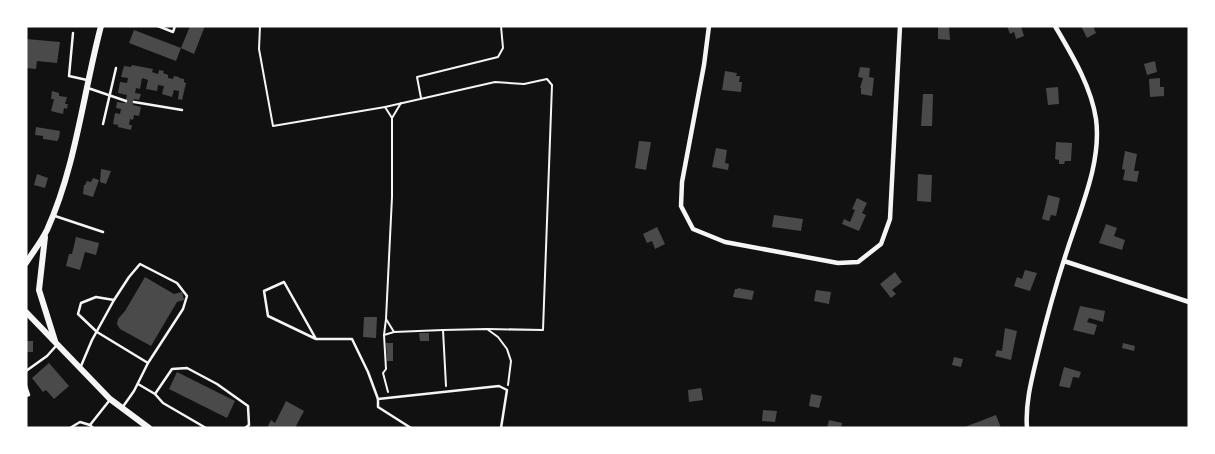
<svg xmlns="http://www.w3.org/2000/svg" width="1215" height="454" font-family="Bitter,serif">
<style>
.building{fill:#4a4a4a}
.lines{fill:none;stroke-linecap:round;stroke-linejoin:round}
.path{stroke:#f5f5f5;stroke-width:2}
.service{stroke:#f5f5f5;stroke-width:2.5}
.minor{stroke:#f5f5f5;stroke-width:4.5}
.secondary{stroke:#f5f5f5;stroke-width:6}
</style>
<rect width="100%" height="100%" fill="#111"/>
<!-- building -->
<g class="building">
<path d="M190 26H205L194 54 181 48Z"/>
<path d="M938 26H949L950 40 938 39Z"/>
<path d="M1007 26H1021L1024 36 1016 39 1014 32 1010 34Z"/>
<path d="M1081 26H1093L1096 33 1087 38Z"/>
<path d="M134 30 181 48 176 61 129 43Z"/>
<path d="M26 39 60 42 57 63 37 61 36 69 26 68Z"/>
<path d="M1155 61 1157 72 1147 75 1144 64Z"/>
<path d="M132 65 153 69 152 72 158 74 159 70 164 71 163 73 168 75V78L173 79 174 76 179 77V78L184 79V82L186 83 182 100 178 99 179 91 174 90 172 97 162 94 164 86 158 85 157 91 146 89 148 80 142 78 140 89 136 88 135 93 141 94 139 100 134 99 133 105 141 107 139 116 134 115 133 120 130 119 129 125H132L131 130 118 127V125L113 124 115 113 120 114 121 109 116 108 117 102 125 103 127 95 118 93 120 82 127 83 128 78 121 77 124 66 131 67Z"/>
<path d="M860 67 870 68 869 77 874 78 872 96 861 94V88H860L863 78 858 77Z"/>
<path d="M725 71 737 73 736 76H740L739 82H742L741 92 722 90Z"/>
<path d="M1160 78V87H1164V96L1150 97 1149 79Z"/>
<path d="M1058 87 1059 104 1048 105 1046 88Z"/>
<path d="M52 91 59 93V96L67 97 65 104H68L67 109 64 108 63 114 51 111 54 99H51Z"/>
<path d="M923 94H933L932 126H921Z"/>
<path d="M36 127 60 131 59 138 57 141 43 139V136L35 135Z"/>
<path d="M639 141 651 142 646 170 635 168Z"/>
<path d="M1056 142 1072 143 1071 161H1065L1064 164H1059V160L1055 159Z"/>
<path d="M716 148 727 150 725 163 729 164 728 170 712 167Z"/>
<path d="M1125 151 1137 154 1134 171H1139L1137 182 1123 180 1125 170 1122 169Z"/>
<path d="M101 169 111 171 106 184 100 182Z"/>
<path d="M37 174 48 178 45 188 34 185Z"/>
<path d="M918 174 932 175 931 202 917 201Z"/>
<path d="M93 178 99 180 93 197 83 194 84 185H85L87 181 91 182Z"/>
<path d="M1048 195 1060 198 1056 216 1051 215 1049 221 1042 219Z"/>
<path d="M857 198 867 203 862 213 866 215 859 231 842 224 844 219 850 222 855 210 852 209Z"/>
<path d="M774 215 803 219 801 231 772 227Z"/>
<path d="M1106 224 1117 228 1114 236 1125 240 1122 250 1099 243Z"/>
<path d="M657 227 665 244 655 249 652 241 647 243 643 234Z"/>
<path d="M76 237 99 243 96 255 85 252 80 270 66 266 69 254H72Z"/>
<path d="M1025 270 1037 273 1030 291 1014 286 1017 277 1022 279Z"/>
<path d="M895 272 902 282 892 290 896 294 891 298 880 284Z"/>
<path d="M145 277 174 294 182 292 184 300 177 302 151 346 120 329 117 324 118 319 125 311Z"/>
<path d="M738 288 754 291 752 300 733 297 735 289H738Z"/>
<path d="M816 290 831 292 829 304 814 301Z"/>
<path d="M1080 306 1105 311 1103 322 1089 318 1087 322 1097 325 1094 335 1073 330Z"/>
<path d="M364 317H377L376 338 363 337Z"/>
<path d="M1005 328 1017 331 1011 360 995 356 997 350 1002 351Z"/>
<path d="M419 333H429V341H420Z"/>
<rect x="26" y="341" width="7" height="11"/>
<path d="M386 343H393V361H387Z"/>
<path d="M1123 343 1135 346 1134 351 1122 348Z"/>
<path d="M954 357 963 359 961 367 952 365Z"/>
<path d="M49 363 69 386 54 399 46 390 43 392 32 378Z"/>
<path d="M1064 367 1081 372 1079 378 1073 377 1070 388 1059 386Z"/>
<path d="M177 372 235 401 227 418 169 389Z"/>
<path d="M701 388 703 400 689 402 688 390Z"/>
<path d="M811 394 822 396 819 408 809 406Z"/>
<path d="M286 401 304 411 295 428H267L271 420 275 423Z"/>
<path d="M763 410 777 411 775 422 762 421Z"/>
<path d="M996 415 1001 428H962Z"/>
<path d="M829 420 842 423 841 428H827Z"/>
</g>
<g class="lines">
<!-- path -->
<g class="path">
<path d="M260 26 259 49 273 126 385 107 392 118 401 103"/>
<path d="M421 98 417 77 498 57 503 48 501 26"/>
<path d="M385 107 495 82 524 84 547 79 552 85 543 330 487 329"/>
<path d="M386 319 394 332 443 330"/>
<path d="M384 335 394 332"/>
<path d="M446 386 443 330 487 329 498 337 507 349 511 361 508 385"/>
<path d="M388 392 383 373 386 369 384 335 386 319 392 197V118"/>
</g>
<!-- service -->
<g class="service">
<path d="M158 26 173 32 175 26"/>
<path d="M73 33 69 76 87 80"/>
<path d="M88 88 126 101"/>
<path d="M134 102 182 110"/>
<path d="M103 124 116 68"/>
<path d="M55 216 103 232"/>
<path d="M316 339 284 282 264 291 268 316 316 339H352L368 372 378 399"/>
<path d="M81 366 92 340 114 300"/>
<path d="M26 371 47 356 56 346"/>
<path d="M138 384 155 394 172 369 187 368 217 384 248 406 249 425 245 428"/>
<path d="M26 386 29 395 26 396"/>
<path d="M155 394 163 403 206 428"/>
<path d="M122 408 134 391 148 363 97 332 78 314 81 303 96 297 114 300 129 277 140 264 177 283 187 296 183 309 148 363"/>
<path d="M90 425 109 401"/>
<path d="M70 428 80 422 90 425 93 428"/>
<path d="M411 428 378 407V399L499 386 507 390 501 428"/>
</g>
<!-- minor -->
<g class="minor">
<path d="M709 26 704 65 682 182 681 206 693 229 725 242 838 263 858 262 881 244 890 219 900 26"/>
<path d="M1064 261 1189 302"/>
<path d="M1027 428C1025 403 1032 378 1038 353 1048 312 1060 270 1074 230 1086 195 1101 156 1096 119 1091 86 1072 55 1055 26"/>
</g>
<!-- secondary -->
<g class="secondary">
<path d="M45 237 39 290 55 341"/>
<path d="M26 263C33 252 41 242 47 230 76 166 83 94 101 26"/>
<path d="M26 312 110 399 149 428"/>
</g>
</g>
<!-- border -->
<rect width="1215" height="454" fill="none" stroke="#ffffff" stroke-width="55"/>
</svg>
